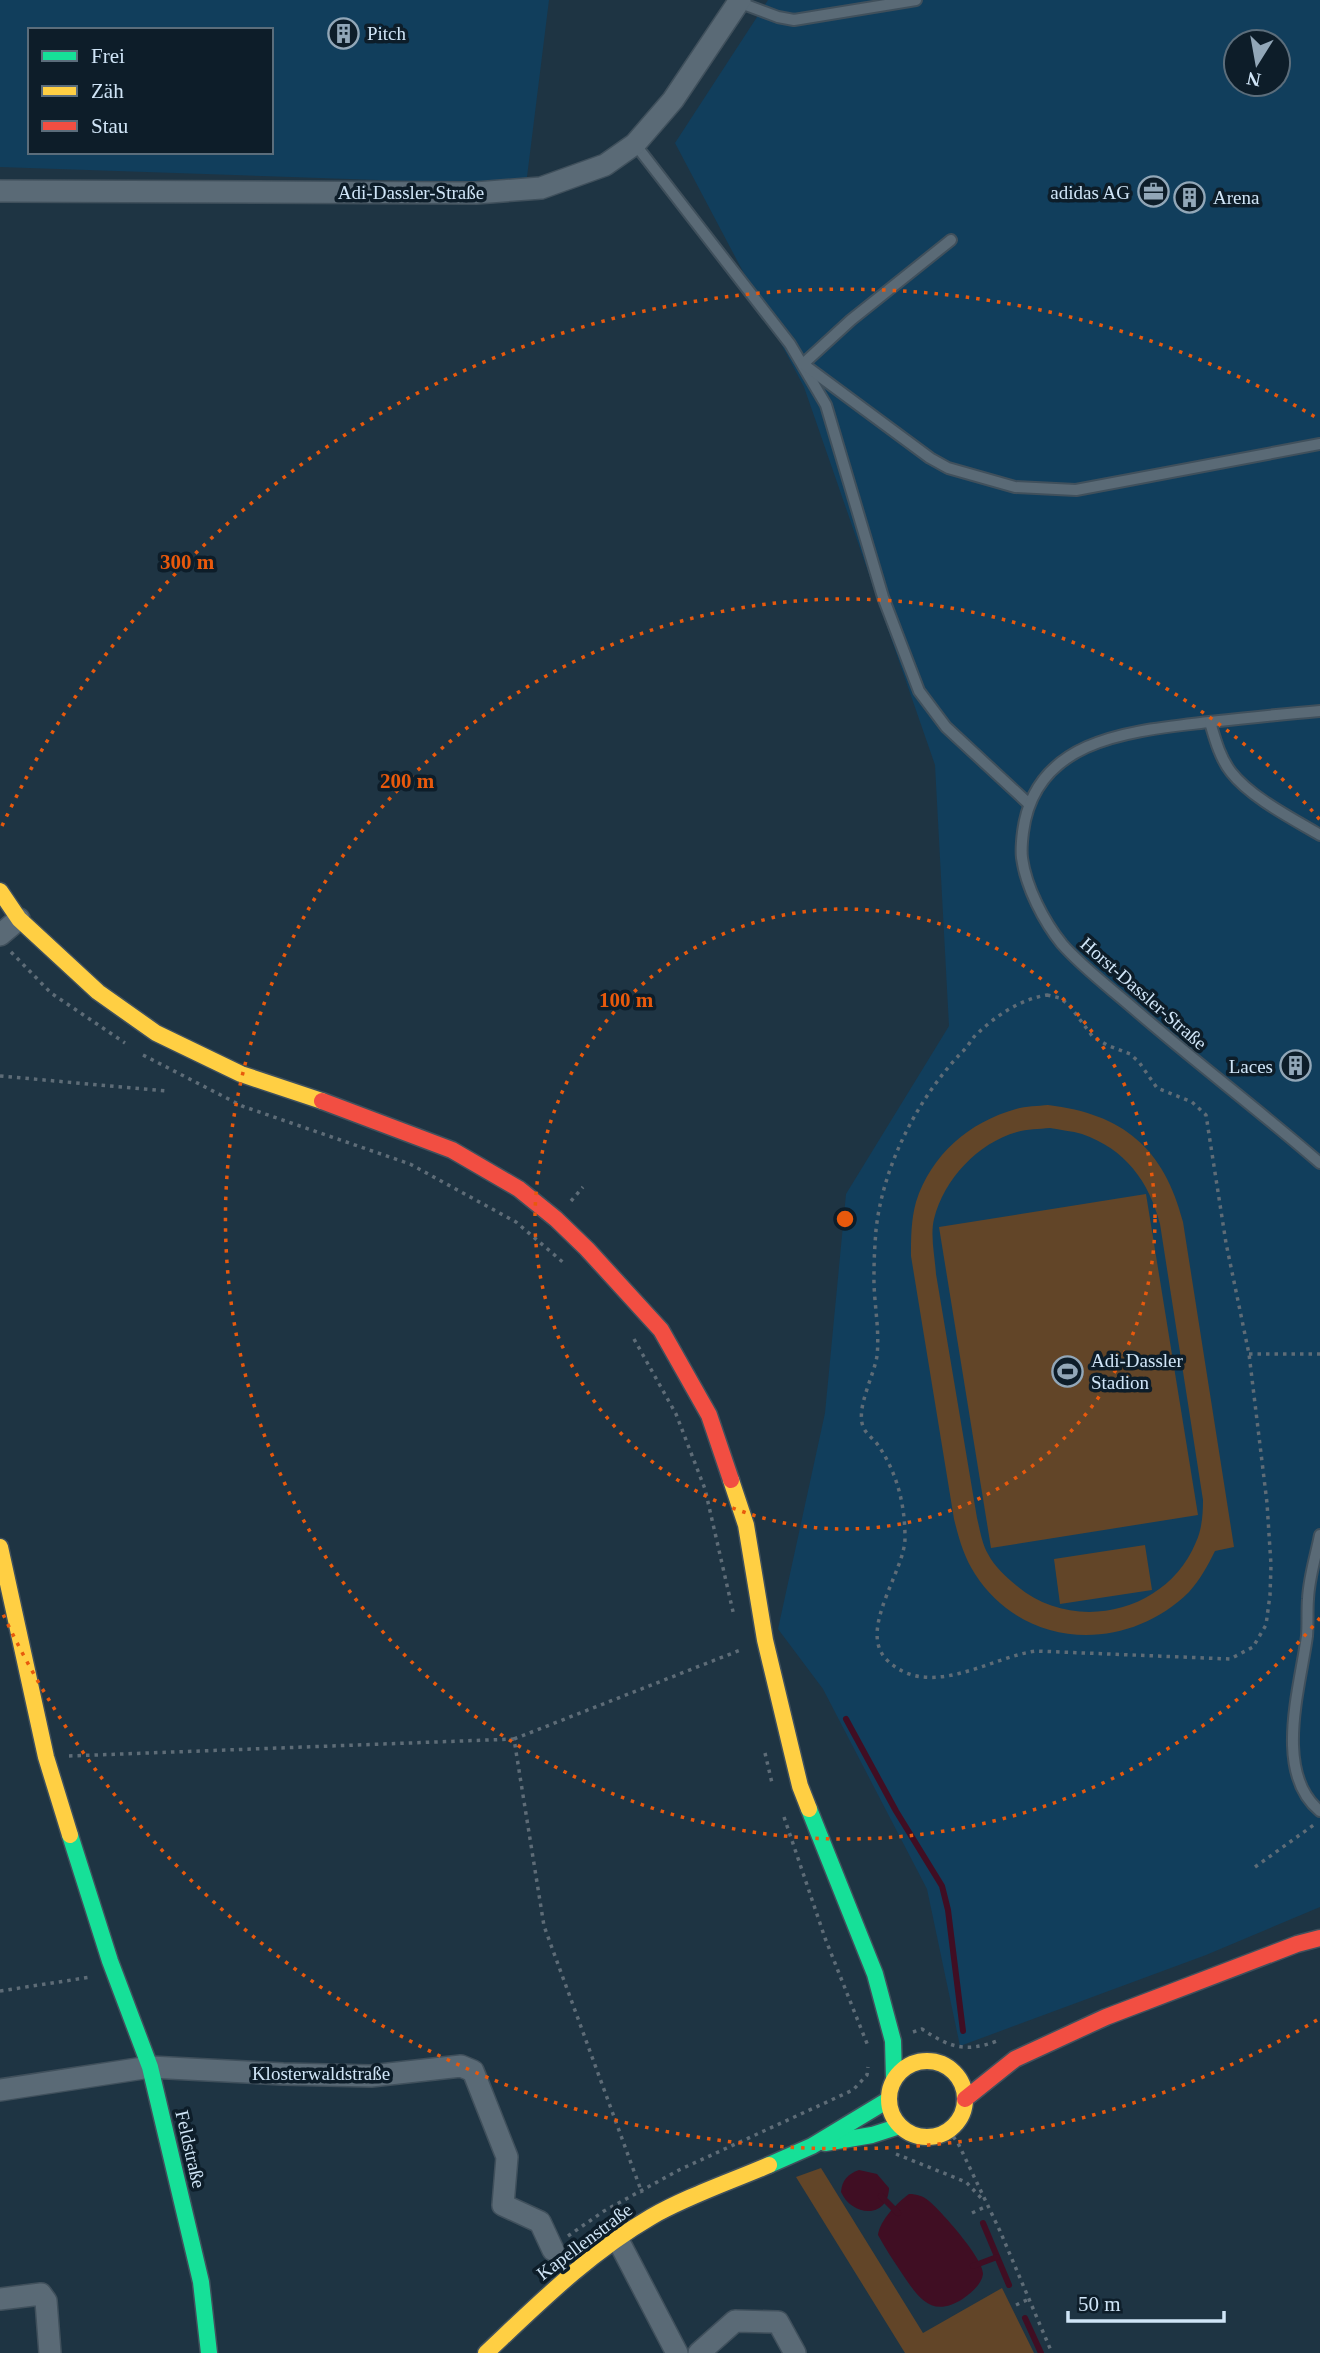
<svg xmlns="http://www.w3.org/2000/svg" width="1320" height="2353" font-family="'Times New Roman',serif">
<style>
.built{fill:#113e5c;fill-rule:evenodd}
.green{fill:#624528;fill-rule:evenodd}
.water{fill:#400e23}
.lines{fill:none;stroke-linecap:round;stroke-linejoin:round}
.stream{stroke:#400e23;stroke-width:6}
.lane-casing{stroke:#40505c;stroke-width:14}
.street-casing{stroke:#40505c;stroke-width:24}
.fast-casing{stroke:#40505c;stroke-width:19}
.slow-casing{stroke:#40505c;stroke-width:19}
.jam-casing{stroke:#40505c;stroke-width:19}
.path{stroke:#5e6c77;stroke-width:3.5;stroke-dasharray:3.5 5;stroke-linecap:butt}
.lane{stroke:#5a6a76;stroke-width:10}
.street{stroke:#5a6a76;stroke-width:21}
.fast{stroke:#16e098;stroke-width:16}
.slow{stroke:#ffcf43;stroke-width:16}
.jam{stroke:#f24e42;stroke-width:16}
.ring{fill:none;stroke:#e8590c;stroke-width:3.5;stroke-dasharray:3.5 7}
.labels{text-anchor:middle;stroke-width:7;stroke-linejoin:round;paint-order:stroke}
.poi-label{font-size:19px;fill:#d0e5f7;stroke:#0d1d29;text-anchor:start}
.street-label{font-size:19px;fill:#d0e5f7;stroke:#0d1d29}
.centre{fill:#e8590c;stroke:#0d1d29;stroke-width:3.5}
.ring-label{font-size:21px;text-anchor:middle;font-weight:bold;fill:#e8590c;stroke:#0d1d29;stroke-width:7;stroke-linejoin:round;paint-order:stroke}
</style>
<rect width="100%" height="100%" fill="#1e3443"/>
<!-- built -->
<g class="built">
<path d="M0 0H549L526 185 0 167ZM30 30H271V152H30Z"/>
<path d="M768 0H1320V1907L1206 1955 960 2046 927 1889 823 1689 778 1629 825 1413 846 1194 949 1026 935 765 804 387 675 143ZM1236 42H1278V84H1236Z"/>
</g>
<!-- green -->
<g class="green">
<path d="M1048 1105C1123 1114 1164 1148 1183 1222L1234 1547 1215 1551C1208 1565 1200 1580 1189 1592 1127 1653 1025 1651 975 1574 964 1557 959 1539 954 1519L911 1256C911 1238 911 1220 916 1202 931 1155 969 1122 1016 1109 1026 1106 1038 1106 1048 1105ZM1050 1128C1060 1130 1072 1131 1082 1134 1125 1149 1149 1181 1160 1224L1203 1500C1203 1514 1202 1529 1196 1542 1167 1613 1074 1634 1017 1586 1007 1578 994 1566 988 1554 982 1544 980 1530 977 1518L936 1274C935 1257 930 1236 934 1219 944 1179 978 1143 1017 1132 1027 1129 1039 1129 1050 1128Z"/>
<path d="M1146 1194 1198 1515 991 1548 939 1227Z"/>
<path d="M1145 1545 1152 1590 1060 1604 1054 1559Z"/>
<path d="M821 2168 923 2333 1002 2288 1034 2353H905L796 2177Z"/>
</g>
<!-- water -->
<g class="water">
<path d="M859 2170 877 2174 889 2188C888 2219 852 2217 841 2192 842 2180 848 2174 859 2170Z"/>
<path d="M909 2194C917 2194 923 2196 929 2201 941 2211 984 2259 983 2274 982 2284 971 2293 964 2298 931 2320 918 2297 901 2272 893 2260 885 2248 878 2235 880 2220 897 2203 909 2194Z"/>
</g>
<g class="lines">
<!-- stream -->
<g class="stream">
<path d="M846 1719 896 1811 942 1886 948 1910 963 2031"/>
<path d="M881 2196 898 2213"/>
<path d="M983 2223 1009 2285"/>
<path d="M973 2266 997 2257"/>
<path d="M1025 2318 1041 2353"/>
</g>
<defs>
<g id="lane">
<path d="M738 2 778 17 794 20 916 0"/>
<path d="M635 144 790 344 826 405 883 597 919 691 946 727 1029 804"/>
<path d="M951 240 851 320 803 364 930 458 948 468 1015 487 1076 490 1320 444"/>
<path d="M1320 711C1283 714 1246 718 1209 722 1133 731 1035 737 1023 832 1022 840 1021 850 1022 858 1026 887 1044 922 1062 944 1083 968 1109 987 1133 1008 1194 1061 1259 1110 1320 1163"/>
<path d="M1210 722C1215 739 1220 758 1231 772 1250 797 1293 819 1320 835"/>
<path d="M1320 1535C1316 1556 1309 1577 1308 1599 1307 1611 1308 1624 1307 1636 1300 1688 1273 1773 1320 1811"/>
</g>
<g id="street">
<path d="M0 191 476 193 541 188 605 165 635 144 673 100 740 0"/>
<path d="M0 935 19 919"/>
<path d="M0 2090 150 2067 283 2074 371 2076 461 2066 473 2071 507 2157 503 2205 540 2222 553 2250"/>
<path d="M617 2238 677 2353"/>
<path d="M0 2299 41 2294 46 2301 50 2353"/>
<path d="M699 2353 735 2321 778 2322 795 2353"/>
</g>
<g id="fast">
<path d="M809 1809 875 1974 893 2041 894 2078"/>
<path d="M70 1835 110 1961 150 2067 201 2282 209 2353"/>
<path d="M825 2143 872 2135 900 2126"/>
<path d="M769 2165 812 2146 888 2100"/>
</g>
<g id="slow">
<path d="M0 891 19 919 98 992 156 1033 241 1074 322 1101"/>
<path d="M731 1480 746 1525 765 1640 800 1786 809 1809"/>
<path d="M0 1547 46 1757 70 1835"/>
<circle cx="927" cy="2099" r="38"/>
<path d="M486 2353C538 2304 589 2253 651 2217 685 2197 732 2181 769 2165"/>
</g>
<g id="jam">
<path d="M322 1101 452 1150 519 1189 556 1219 587 1249 661 1330 709 1415 731 1480"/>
<path d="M965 2099 1015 2059 1106 2017 1297 1944 1320 1938"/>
</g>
</defs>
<!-- lane casing -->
<use href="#lane" class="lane-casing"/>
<!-- street casing -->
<use href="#street" class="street-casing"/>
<!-- fast casing -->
<use href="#fast" class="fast-casing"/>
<!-- slow casing -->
<use href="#slow" class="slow-casing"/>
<!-- jam casing -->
<use href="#jam" class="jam-casing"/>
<!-- path -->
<g class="path">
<path d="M11 952 51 993 125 1043"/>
<path d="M1047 995 1060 998 1069 1005 1093 1037 1107 1045 1130 1054 1139 1062 1157 1088 1192 1102 1206 1115 1226 1243 1249 1354 1267 1503 1271 1565 1270 1595 1266 1625 1253 1647 1230 1659 1036 1651C990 1657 928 1702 886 1659 858 1629 905 1571 905 1538 905 1506 898 1476 880 1448 875 1439 864 1434 862 1423 858 1404 874 1375 877 1356 880 1327 873 1300 874 1272 874 1258 875 1243 876 1230 883 1165 918 1098 962 1052 969 1046 972 1037 979 1032 998 1014 1022 999 1047 995Z"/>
<path d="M143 1055 242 1106 410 1164 516 1222 565 1264"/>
<path d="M0 1076 166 1091"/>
<path d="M571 1201 583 1187"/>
<path d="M634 1339 676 1414 705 1489 734 1616"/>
<path d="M1249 1354H1320"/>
<path d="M514 1739 743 1649"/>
<path d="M765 1753 772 1783"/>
<path d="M69 1756 514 1739 544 1926 642 2193"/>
<path d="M784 1817 825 1938 868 2046"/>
<path d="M1255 1867 1315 1824"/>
<path d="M0 1991 91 1977"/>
<path d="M913 2032 922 2029C949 2047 965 2053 997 2041"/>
<path d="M948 2130 958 2143 1000 2231 1052 2353"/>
<path d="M896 2154 966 2182 983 2200"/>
<path d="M972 2213 987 2206"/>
<path d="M568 2236 604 2211 679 2170 853 2090 867 2075 868 2067"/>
<path d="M1016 2305 1029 2299"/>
</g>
<!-- lane -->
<use href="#lane" class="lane"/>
<!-- street -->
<use href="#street" class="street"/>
<!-- fast -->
<use href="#fast" class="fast"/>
<!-- slow -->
<use href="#slow" class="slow"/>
<!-- jam -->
<use href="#jam" class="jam"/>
</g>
<!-- distance rings -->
<g class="ring">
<circle cx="845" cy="1219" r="310"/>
<path d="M1320 1618A620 620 0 1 1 1320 820"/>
<path d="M1317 2020A930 930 0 0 1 2 1612M2 826A930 930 0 0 1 1317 418"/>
</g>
<!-- icons -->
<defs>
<symbol id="building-ring" viewBox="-11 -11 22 22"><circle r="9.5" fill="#0d1d29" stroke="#92a7b8" stroke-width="1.5"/><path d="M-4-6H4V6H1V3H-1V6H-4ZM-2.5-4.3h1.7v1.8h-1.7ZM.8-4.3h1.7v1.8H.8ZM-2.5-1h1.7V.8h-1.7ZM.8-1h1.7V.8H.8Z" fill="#92a7b8"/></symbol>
<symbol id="office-ring" viewBox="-11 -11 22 22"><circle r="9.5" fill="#0d1d29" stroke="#92a7b8" stroke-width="1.5"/><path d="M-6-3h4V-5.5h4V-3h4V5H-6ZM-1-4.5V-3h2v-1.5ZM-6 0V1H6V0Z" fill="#92a7b8"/></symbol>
<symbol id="stadium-ring" viewBox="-11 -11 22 22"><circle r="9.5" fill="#0d1d29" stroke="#92a7b8" stroke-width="1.5"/><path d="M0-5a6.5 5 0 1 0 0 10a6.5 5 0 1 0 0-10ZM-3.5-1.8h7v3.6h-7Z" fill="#92a7b8"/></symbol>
</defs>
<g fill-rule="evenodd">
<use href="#building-ring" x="326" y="16" width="35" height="35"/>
<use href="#office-ring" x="1136" y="174" width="35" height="35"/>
<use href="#building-ring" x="1172" y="180" width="35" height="35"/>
<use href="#building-ring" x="1278" y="1048" width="35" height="35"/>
<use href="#stadium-ring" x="1050" y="1354" width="35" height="35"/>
</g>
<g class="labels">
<!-- poi labels -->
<g class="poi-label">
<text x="367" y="40">Pitch</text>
<text x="1130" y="199" text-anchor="end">adidas AG</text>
<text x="1213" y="204">Arena</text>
<text x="1273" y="1073" text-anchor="end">Laces</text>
<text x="1091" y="1367">Adi-Dassler<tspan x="1091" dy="22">Stadion</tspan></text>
</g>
<!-- street labels -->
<g class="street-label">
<text x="411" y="199">Adi-Dassler-Straße</text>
<text transform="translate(1144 993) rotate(41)" y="7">Horst-Dassler-Straße</text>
<text x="321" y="2080">Klosterwaldstraße</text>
<text transform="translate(191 2149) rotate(77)" y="7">Feldstraße</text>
<text transform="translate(584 2241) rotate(-37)" y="7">Kapellenstraße</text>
</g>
</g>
<circle cx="845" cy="1219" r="10" class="centre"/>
<g class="ring-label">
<text x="187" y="569">300 m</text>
<text x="407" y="788">200 m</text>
<text x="626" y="1007">100 m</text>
</g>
<!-- legend -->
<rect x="28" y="28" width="245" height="126" fill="#0d1d29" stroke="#5b6d7b" stroke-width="2"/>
<rect x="42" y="51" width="35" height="10" fill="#16e098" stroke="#5b6d7b" stroke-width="2"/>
<text x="91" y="63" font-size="21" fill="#d0e5f7">Frei</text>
<rect x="42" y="86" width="35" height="10" fill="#ffcf43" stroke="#5b6d7b" stroke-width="2"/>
<text x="91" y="98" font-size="21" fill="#d0e5f7">Zäh</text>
<rect x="42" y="121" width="35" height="10" fill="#f24e42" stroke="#5b6d7b" stroke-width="2"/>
<text x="91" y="133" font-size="21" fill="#d0e5f7">Stau</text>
<!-- north arrow -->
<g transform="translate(1257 63) rotate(191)"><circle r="33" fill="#0d1d29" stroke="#5b6d7b" stroke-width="2"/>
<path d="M0-5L12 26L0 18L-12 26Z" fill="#92a7b8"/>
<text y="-10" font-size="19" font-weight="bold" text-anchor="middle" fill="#d0e5f7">N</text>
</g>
<!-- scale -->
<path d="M1068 2311v10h156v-10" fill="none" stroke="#d0e5f7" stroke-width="3.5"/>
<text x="1078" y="2311" font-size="21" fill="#d0e5f7" stroke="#0d1d29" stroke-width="5" paint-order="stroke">50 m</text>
</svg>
